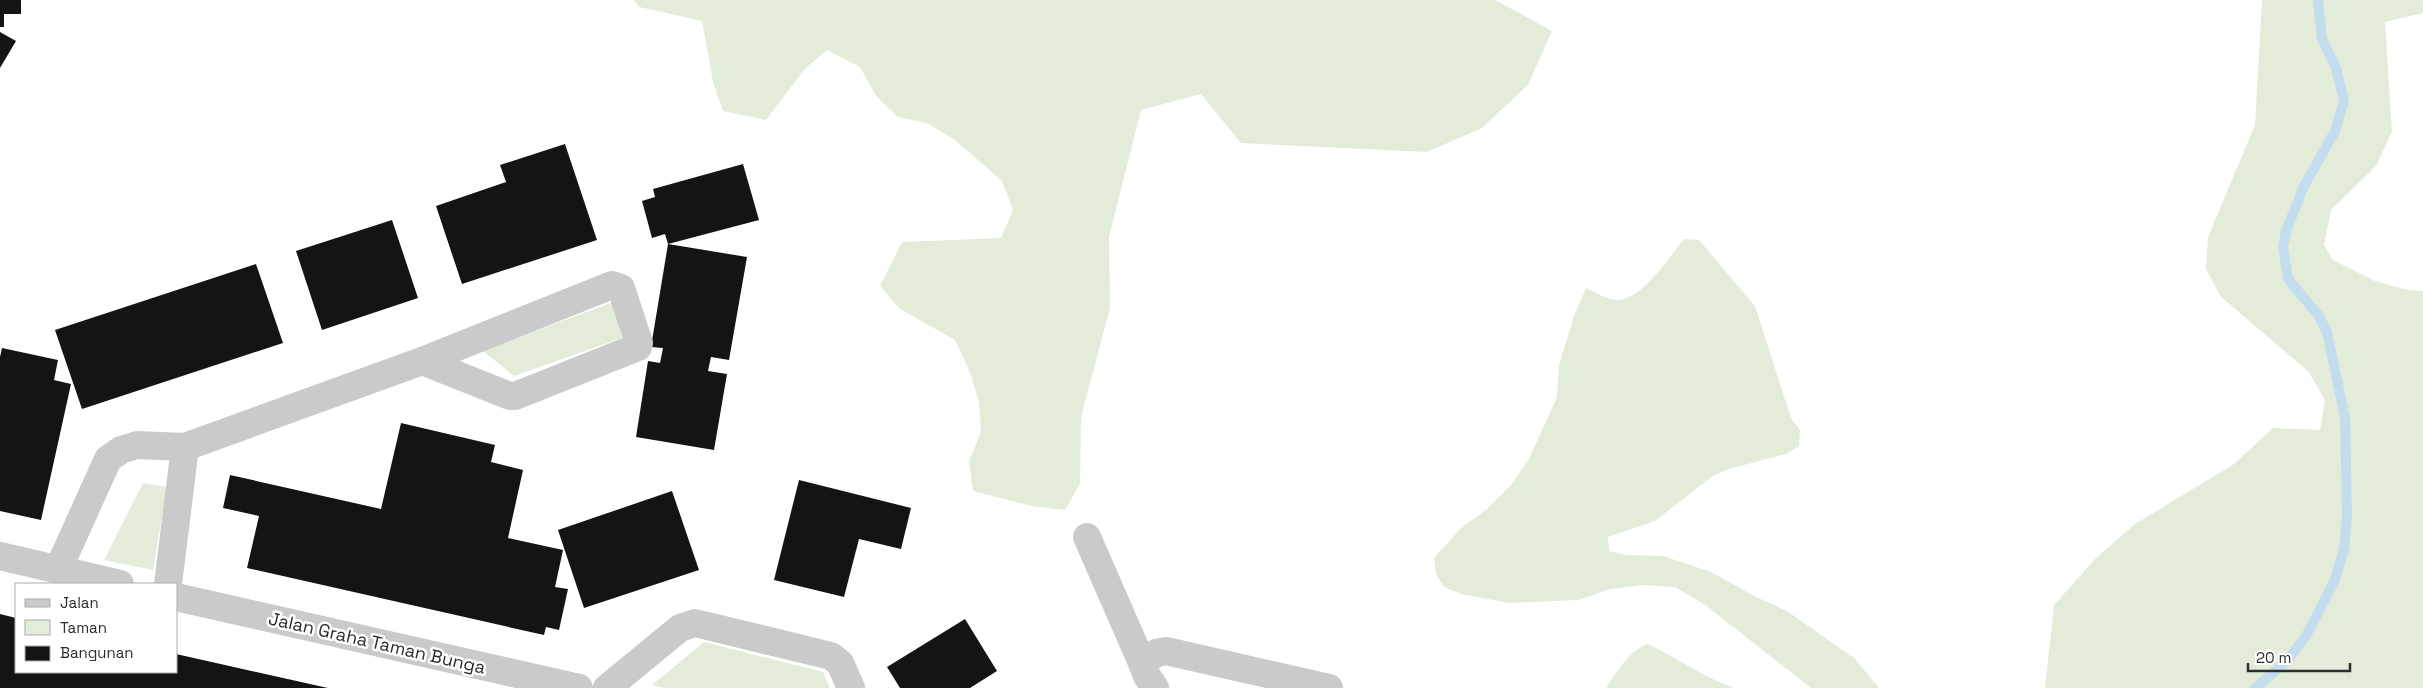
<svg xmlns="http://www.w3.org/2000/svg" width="2423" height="688" font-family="'Space Grotesk',sans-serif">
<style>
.green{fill:#e3ecd9}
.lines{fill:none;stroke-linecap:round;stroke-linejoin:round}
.stream{stroke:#c4ddee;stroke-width:10}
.building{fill:#141414}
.street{stroke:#cacaca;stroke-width:28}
.labels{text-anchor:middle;stroke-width:5;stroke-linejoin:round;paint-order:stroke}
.street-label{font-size:18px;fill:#2d2d2d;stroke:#fff}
</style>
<rect width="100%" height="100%" fill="#fff"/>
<!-- green -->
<g class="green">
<path d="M634 0H1495L1552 31 1528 85 1482 128 1427 152 1241 143 1201 94 1141 110 1109 237 1110 308 1081 417 1080 484 1065 510 1032 506 973 491 969 461 981 432 979 402 970 372 955 340 900 309 880 286 902 242 1001 238 1013 210 1002 181 955 140 927 123 898 117 876 96 860 67 827 50 804 70 766 120 723 111 713 82 702 21 639 7Z"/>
<path d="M2262 0H2423V13L2385 22 2392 132 2376 166 2331 210 2324 245 2333 260 2375 281 2408 290 2423 291V688H2045L2054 605 2096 558 2135 524 2234 464 2273 428 2320 430 2325 400 2309 372 2221 297 2206 269 2208 237 2255 125Z"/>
<path d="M1684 239 1699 240 1755 306 1791 418 1800 430 1799 446 1786 454 1729 469 1714 475 1655 521 1608 537 1609 551 1626 555 1663 556 1711 572 1756 597 1787 611 1854 658 1879 688H1811L1704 604 1675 587 1643 585 1610 589 1578 600 1509 603 1461 594 1444 587 1436 574 1434 558 1461 528 1487 509 1511 485 1529 459 1557 397 1559 365 1574 316 1586 288C1595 292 1606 299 1615 300 1641 302 1669 257 1684 239Z"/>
<path d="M613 302 622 338 514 376 483 351Z"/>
<path d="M143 483 167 487 153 570 104 560Z"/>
<path d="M704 642 823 672 830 688H664L652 685Z"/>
<path d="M1648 644C1677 658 1704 677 1734 688H1606C1616 673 1630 649 1648 644Z"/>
</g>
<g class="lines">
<!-- stream -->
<path class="stream" d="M2255 688 2286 662 2306 636 2335 580 2344 549 2347 515 2345 418 2327 332 2319 316 2288 279 2283 247 2286 231 2304 186 2335 131 2344 101 2336 68 2322 39 2318 0"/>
</g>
<!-- building -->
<g class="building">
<path d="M0 0H21V14H4V27H0Z"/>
<path d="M0 32 16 41 0 68Z"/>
<path d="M565 144 597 240 462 284 436 206 506 182 500 165Z"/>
<path d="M743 164 759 220 668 244 665 234 652 238 642 201 655 197 653 189Z"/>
<path d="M392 220 418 298 322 330 296 251Z"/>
<path d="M668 244 747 257 729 360 711 357 708 371 727 374 714 450 636 437 648 361 660 363 663 348 651 347Z"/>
<path d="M256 264 283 343 82 409 55 330Z"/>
<path d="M2 348 58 360 54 380 71 384 41 520 0 511V357Z"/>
<path d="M401 423 495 445 491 462 523 470 508 538 563 550 555 587 568 589 559 630 546 627 544 635 247 568 259 516 223 508 230 475 381 509Z"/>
<path d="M799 480 911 508 901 549 859 539 844 597 774 580Z"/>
<path d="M672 491 699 570 584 608 558 530Z"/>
<path d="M0 614 16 618V672H176V654L328 688H0Z"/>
<path d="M965 619 997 671 970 688H900L887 667Z"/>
</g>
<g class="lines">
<!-- street -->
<g class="street">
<path d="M1087 537 1142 663"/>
<path d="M0 556 120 584"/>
<path d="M58 570 108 459 121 450 137 445 185 447 422 361 612 285 621 288 639 343 638 347 515 396H510L422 361"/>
<path d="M168 584 185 447"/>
<path d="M176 597 579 688"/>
<path d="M607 688 680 628 695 623 831 656 840 663 851 688"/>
<path d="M1155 688 1147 676 1142 663 1156 653 1166 651 1329 688"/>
</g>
</g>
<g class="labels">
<!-- street labels -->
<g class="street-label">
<text transform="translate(377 643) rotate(13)" y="6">Jalan Graha Taman Bunga</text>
</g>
</g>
<!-- legend -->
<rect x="15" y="583" width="162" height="90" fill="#ffffff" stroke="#ababab"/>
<rect x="25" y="599" width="25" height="8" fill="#cacaca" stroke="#ababab"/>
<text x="60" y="608" font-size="15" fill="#2d2d2d">Jalan</text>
<rect x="25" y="620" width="25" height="15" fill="#e3ecd9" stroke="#ababab"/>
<text x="60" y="633" font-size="15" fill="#2d2d2d">Taman</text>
<rect x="25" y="646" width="25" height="15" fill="#141414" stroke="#ababab"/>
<text x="60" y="658" font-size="15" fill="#2d2d2d">Bangunan</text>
<!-- scale -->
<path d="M2248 663v8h102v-8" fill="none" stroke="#2d2d2d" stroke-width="2.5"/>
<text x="2256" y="663" font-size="15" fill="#2d2d2d" stroke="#ffffff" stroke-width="4" paint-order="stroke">20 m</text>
</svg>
